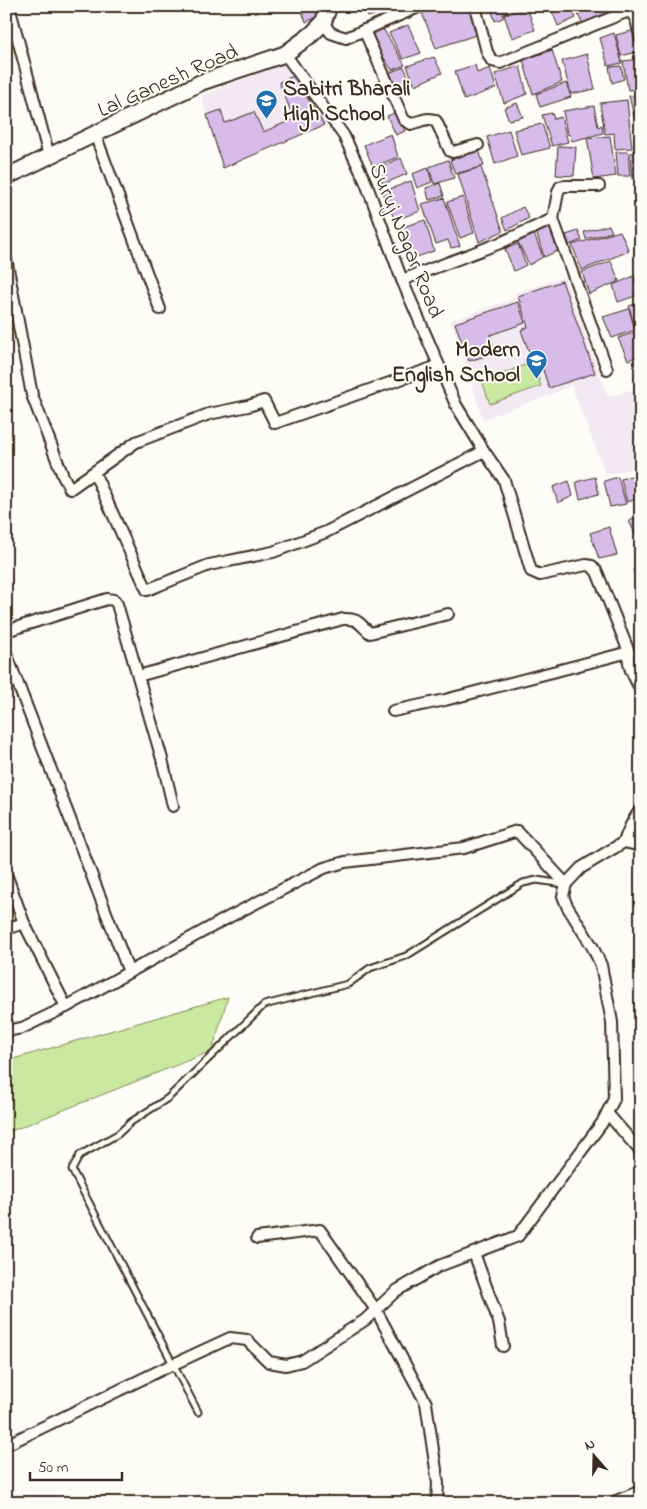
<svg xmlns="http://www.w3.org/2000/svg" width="647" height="1509" font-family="'Indie Flower',sans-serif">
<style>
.built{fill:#f2e9f3}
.green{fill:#cae89f;stroke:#82895e}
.building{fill:#d7bcea;stroke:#3b2a1e}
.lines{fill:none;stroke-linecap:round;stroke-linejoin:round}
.lane-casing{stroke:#3b2a1e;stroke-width:9}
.street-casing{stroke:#3b2a1e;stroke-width:14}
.secondary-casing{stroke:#3b2a1e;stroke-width:19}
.lane{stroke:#fdfcf7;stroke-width:5}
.street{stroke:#fdfcf7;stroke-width:10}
.secondary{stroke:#fdfcf7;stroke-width:15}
.labels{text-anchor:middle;stroke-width:4;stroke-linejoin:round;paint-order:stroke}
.street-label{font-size:22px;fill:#3b2a1e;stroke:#fdfcf7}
.poi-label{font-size:22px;font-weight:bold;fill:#3b2a1e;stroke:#fdfcf7;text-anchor:start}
</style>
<rect width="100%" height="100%" fill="#fdfcf7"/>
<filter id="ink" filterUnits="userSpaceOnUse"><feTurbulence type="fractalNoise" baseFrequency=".02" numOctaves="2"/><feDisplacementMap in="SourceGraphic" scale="10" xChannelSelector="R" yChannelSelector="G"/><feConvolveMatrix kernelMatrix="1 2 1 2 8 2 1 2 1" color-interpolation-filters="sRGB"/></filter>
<g filter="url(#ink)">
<!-- built -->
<g class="built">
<path d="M286 62 329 123 223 168 201 96Z"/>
<path d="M564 277 608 397 641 387V466L606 475 571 385 548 396 483 419 451 320 517 298 515 293Z"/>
</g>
<!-- green -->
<g class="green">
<path d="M533 362 541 386 490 404 482 381Z"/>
<path d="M228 997 212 1051 6 1133V1061Z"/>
</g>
<!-- building -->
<g class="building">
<path d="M300 6H321L319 11 315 18 306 22Z"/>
<path d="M364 6H401L368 17Z"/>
<path d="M446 6H469L476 35 436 48 422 13Z"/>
<path d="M490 6H505L507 13 503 14V18L495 21Z"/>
<path d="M550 6H571L576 18 558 26Z"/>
<path d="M574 6H603L607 14 583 25Z"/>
<path d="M527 8 535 30 512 38 504 15Z"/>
<path d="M408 25 421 53 403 59 389 33Z"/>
<path d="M382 27 405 65 392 70 368 34Z"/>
<path d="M635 30 641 51 621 56 616 35Z"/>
<path d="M614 33 622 63 608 66 600 38Z"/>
<path d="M552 50 562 82 533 94 523 60Z"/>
<path d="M587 54 595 89 571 94 562 61Z"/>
<path d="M434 57 442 73 415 85 407 66Z"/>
<path d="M641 59V88L628 90 623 61Z"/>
<path d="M475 65 477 73 490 68 496 88 464 100 455 71Z"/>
<path d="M520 66 527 94 504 103 495 74Z"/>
<path d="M621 66 624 79 612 83 609 67Z"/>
<path d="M404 67 412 85 396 93 386 74Z"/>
<path d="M294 76 324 125 223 168 207 115 221 110 225 123 254 112 263 132 294 119 279 82Z"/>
<path d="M566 83 571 97 540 107 536 94Z"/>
<path d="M641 94V119L635 120 629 96Z"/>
<path d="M627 100 632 148 615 149 614 133 605 134 600 103Z"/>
<path d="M517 103 523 117 509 120 504 108Z"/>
<path d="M594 106 598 127 602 125 603 133 572 141 570 135 567 134 563 111Z"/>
<path d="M397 112 405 131 396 135 387 116Z"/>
<path d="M552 113 554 119 561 117 568 142 552 146 542 115Z"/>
<path d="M542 124 550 148 521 155 514 130Z"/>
<path d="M509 130 517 156 495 164 487 137Z"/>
<path d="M391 134 398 157 373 167 364 145Z"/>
<path d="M610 136 616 176 594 179 587 138Z"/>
<path d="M558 146 576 147 574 176 556 175Z"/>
<path d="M479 150 484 166 455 174 450 160Z"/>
<path d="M616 152H628L630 176H618Z"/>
<path d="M641 152V178L632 179 630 153Z"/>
<path d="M401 158 407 174 383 184 376 168Z"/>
<path d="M448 160 454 178 434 184 429 167Z"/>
<path d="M481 167 503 231 479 242 458 174Z"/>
<path d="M428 168 432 182 417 188 412 174Z"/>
<path d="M411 181 420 211 395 220 382 192Z"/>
<path d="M440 183 444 196 429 200 426 188Z"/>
<path d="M463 197 474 233 460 238 447 202Z"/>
<path d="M444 198 460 246 451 248 448 240 436 244 422 204Z"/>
<path d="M523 207 529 218 507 230 502 218Z"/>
<path d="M425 220 434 251 411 259 399 228Z"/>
<path d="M609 225 612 232 586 239 584 232Z"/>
<path d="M552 227 560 250 544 257 536 231Z"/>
<path d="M533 231 543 257 529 265 517 240Z"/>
<path d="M578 231 582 240 569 245 566 235Z"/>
<path d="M620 231 629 251 582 270 572 245Z"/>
<path d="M518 244 526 265 514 271 505 249Z"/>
<path d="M611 261 619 281 589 294 582 272Z"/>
<path d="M634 276 641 294 618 302 613 285Z"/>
<path d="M562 281 595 373 549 388 538 355 531 357 521 330 528 327 518 296Z"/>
<path d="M518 302 525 323 490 335 495 350 484 352 485 356 469 361 455 323Z"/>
<path d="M641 302V318L633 321 629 306Z"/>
<path d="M629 309 635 330 612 338 603 317Z"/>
<path d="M641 330V355L628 360 618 338Z"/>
<path d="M641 473V498L627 502 621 479Z"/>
<path d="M595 477 599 494 580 499 576 482Z"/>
<path d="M618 477 626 504 610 507 604 481Z"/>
<path d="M569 481 573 496 558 503 553 487Z"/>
<path d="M641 516V543L640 544 629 521Z"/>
<path d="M609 527 617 555 599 559 590 533Z"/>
<path d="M641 567V590H640L633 570Z"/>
</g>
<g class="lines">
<defs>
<path id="lane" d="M198 1412 72 1170 80 1155 118 1134 131 1122 168 1098 264 1005 348 984 370 968 406 956 523 883 537 880 563 884"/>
<g id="street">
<path d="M9 6 49 156"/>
<path d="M475 6 487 52 492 61 500 63 626 12 632 13 636 20 641 39"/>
<path d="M323 23 331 33 346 38 421 6"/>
<path d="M364 30 404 120 411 124C419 122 428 116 436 121L450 151 453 152 478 145"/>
<path d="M285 54 344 136 366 183 402 280 456 405 484 451 504 480 531 571 540 575 586 565 592 566 597 572 629 652C626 666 635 678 641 690"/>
<path d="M95 134 160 309"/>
<path d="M553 219 558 192 560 187 565 186H599"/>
<path d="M6 258 32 395 63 476 70 489 136 442 209 414 248 406 264 401 275 423 438 366"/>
<path d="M402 280 500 243 553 219 607 369"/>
<path d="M94 472 147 590 209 565 273 552 326 532 484 451"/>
<path d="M6 631 107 599 114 600 117 604 162 759 173 806"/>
<path d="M6 653 129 972"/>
<path d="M138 676 343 619C359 618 359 624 370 633L448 614"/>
<path d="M393 711 445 700 629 652"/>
<path d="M624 842C628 830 633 819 641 809"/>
<path d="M6 874 24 923 66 1007"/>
<path d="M6 929 24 923"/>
<path d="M6 1031 22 1028 66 1007 229 917 324 868 345 862 464 848 517 831 566 884"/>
<path d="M607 1113 641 1152"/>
<path d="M257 1238 320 1230 376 1310 426 1403 438 1483 437 1503"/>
<path d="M474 1253 499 1322 503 1346"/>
<path d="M6 1445 163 1369 230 1338 247 1340 269 1362 286 1365 302 1361 365 1320 396 1291 439 1266 518 1236 602 1123 614 1099 612 1022 601 965 592 946 567 906 563 896 566 884 581 868 624 842 641 846"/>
<path d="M611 1503 641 1491"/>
</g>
<path id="secondary" d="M6 177 202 82 285 54 312 34 323 23 329 6"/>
</defs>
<!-- lane casing -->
<use href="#lane" class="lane-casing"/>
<!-- street casing -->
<use href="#street" class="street-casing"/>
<!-- secondary casing -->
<use href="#secondary" class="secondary-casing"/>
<!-- lane -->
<use href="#lane" class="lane"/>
<!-- street -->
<use href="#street" class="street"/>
<!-- secondary -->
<use href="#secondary" class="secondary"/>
</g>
</g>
<!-- icons -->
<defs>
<symbol id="school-pin" viewBox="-11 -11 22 30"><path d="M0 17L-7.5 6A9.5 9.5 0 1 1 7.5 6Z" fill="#1f6fb2" stroke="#fdfcf7"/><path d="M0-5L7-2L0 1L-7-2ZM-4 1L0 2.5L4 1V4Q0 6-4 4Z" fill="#fff"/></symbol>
</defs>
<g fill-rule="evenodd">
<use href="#school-pin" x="254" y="88" width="25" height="34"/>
<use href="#school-pin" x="524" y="348" width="25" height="34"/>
</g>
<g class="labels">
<!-- street labels -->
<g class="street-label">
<text transform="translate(167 79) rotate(-24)" y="8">Lal Ganesh Road</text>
<text transform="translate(408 240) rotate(68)" y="8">Suruj Nagar Road</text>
</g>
<!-- poi labels -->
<g class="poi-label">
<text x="283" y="95">Sabitri Bharali<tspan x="283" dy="25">High School</tspan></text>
<text x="520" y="356" text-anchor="end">Modern<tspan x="520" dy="25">English School</tspan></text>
</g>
</g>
<!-- margin -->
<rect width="647" height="1509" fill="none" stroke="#fdfcf7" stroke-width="25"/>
<rect x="12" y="12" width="622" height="1484" fill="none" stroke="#3b2a1e" stroke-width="2" filter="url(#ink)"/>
<!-- north arrow -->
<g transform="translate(594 1456) rotate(340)" stroke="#fdfcf7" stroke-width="4" paint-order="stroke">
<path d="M0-4L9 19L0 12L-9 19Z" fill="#3b2a1e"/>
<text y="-8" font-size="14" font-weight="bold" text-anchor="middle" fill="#3b2a1e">N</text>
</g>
<!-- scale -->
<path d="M30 1472v8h92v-8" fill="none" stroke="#3b2a1e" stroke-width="2.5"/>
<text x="38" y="1472" font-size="15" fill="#3b2a1e" stroke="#fdfcf7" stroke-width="4" paint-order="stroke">50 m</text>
</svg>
